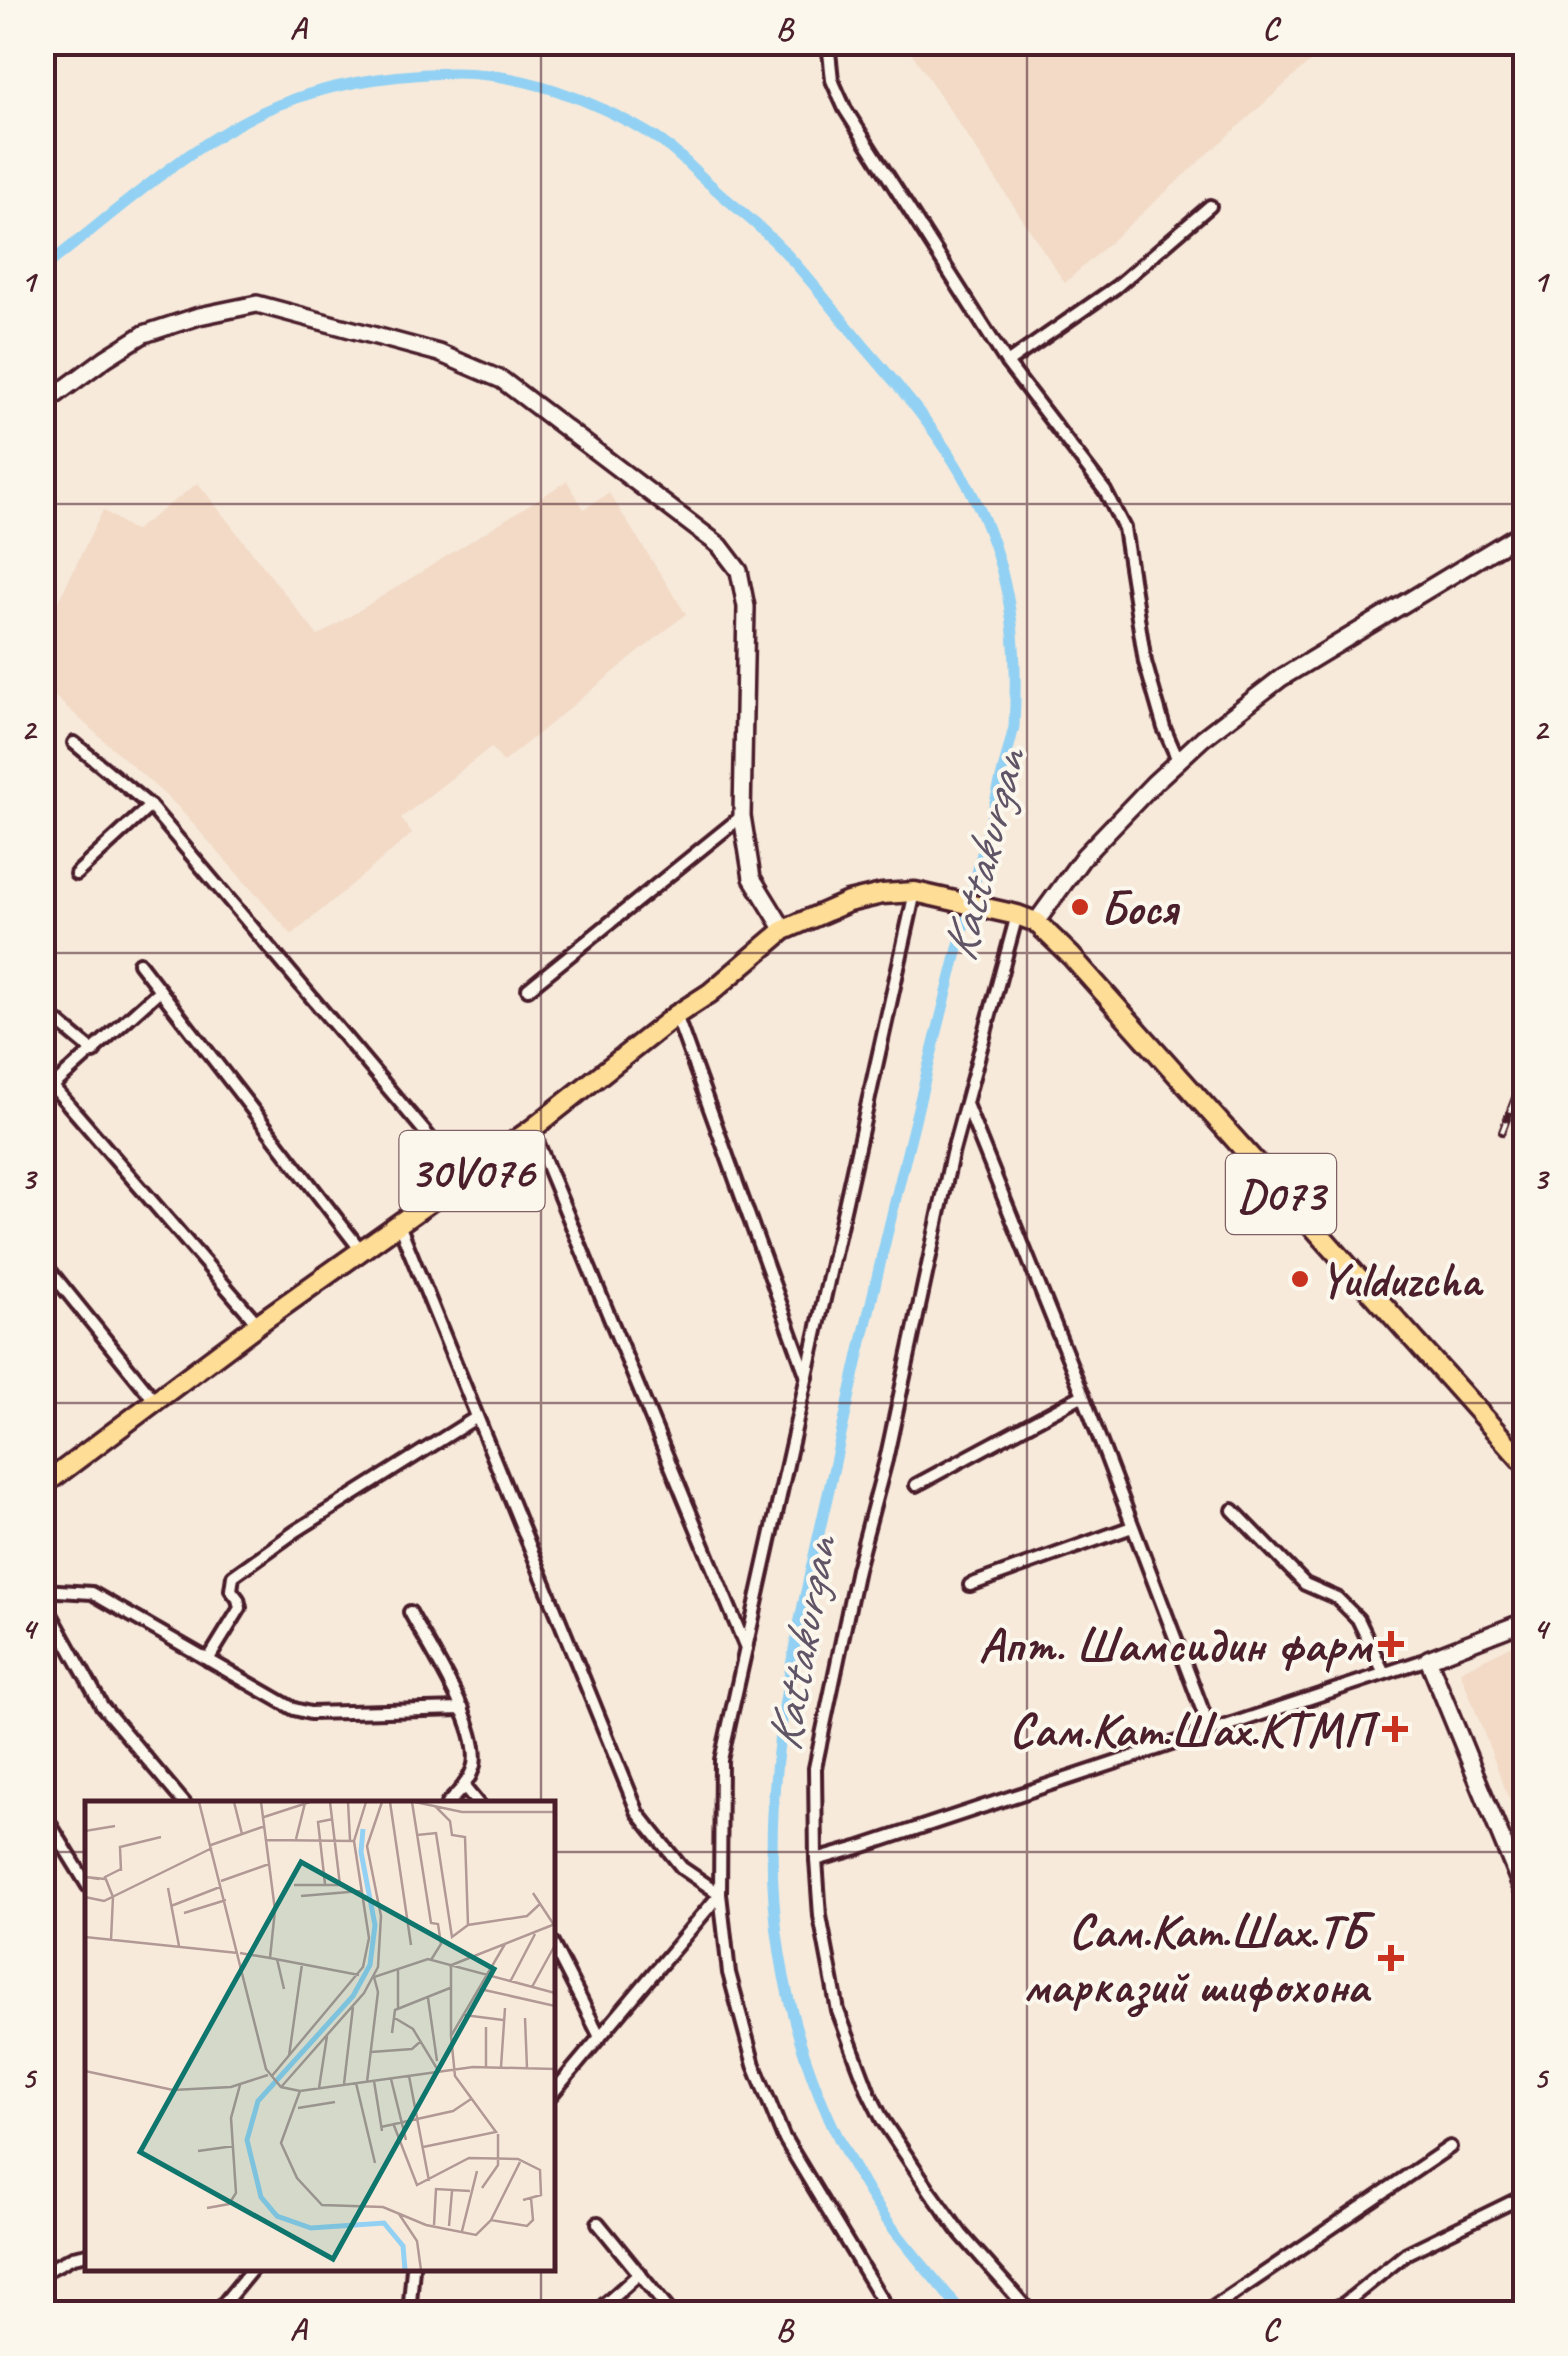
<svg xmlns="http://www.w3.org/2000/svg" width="1568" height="2356" font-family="Caveat,sans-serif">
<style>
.built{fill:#f2dac6}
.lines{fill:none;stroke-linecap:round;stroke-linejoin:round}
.canal{stroke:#92d1f3;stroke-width:11}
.street-casing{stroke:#4a1f2b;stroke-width:18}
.secondary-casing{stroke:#4a1f2b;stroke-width:22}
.primary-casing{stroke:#4a1f2b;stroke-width:25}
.street{stroke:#fbf7ec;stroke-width:10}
.secondary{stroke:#fbf7ec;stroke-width:15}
.primary{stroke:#fedd96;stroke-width:18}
.rail-casing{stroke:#4a1f2b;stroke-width:8}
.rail{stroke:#fbf7ec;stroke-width:4;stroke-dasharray:11;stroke-linecap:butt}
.grid{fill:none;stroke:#4a1f2b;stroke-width:2.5;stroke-opacity:0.55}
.poi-dot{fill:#c8321e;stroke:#fbf7ec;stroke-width:4}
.labels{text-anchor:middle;stroke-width:8;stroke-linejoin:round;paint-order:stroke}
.shield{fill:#fbf7ec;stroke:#7f6065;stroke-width:2.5}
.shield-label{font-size:45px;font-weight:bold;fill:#4a1f2b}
.poi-label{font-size:48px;font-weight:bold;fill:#4a1f2b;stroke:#fbf7ec;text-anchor:end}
.water-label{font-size:50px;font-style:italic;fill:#605467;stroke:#fbf7ec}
.inset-river{fill:none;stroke:#92d1f3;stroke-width:5}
.inset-road{fill:none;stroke:#b29995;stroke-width:2.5}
.view{fill:#0f766e;fill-opacity:0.15;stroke:#0f766e;stroke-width:5}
.inset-edge{fill:none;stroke:#4a1f2b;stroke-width:5}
.neatline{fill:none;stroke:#4a1f2b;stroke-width:4}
.grid-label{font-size:32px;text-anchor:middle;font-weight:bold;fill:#4a1f2b}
</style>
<rect width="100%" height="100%" fill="#f7eadb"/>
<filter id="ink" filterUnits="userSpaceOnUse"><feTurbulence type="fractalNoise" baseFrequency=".01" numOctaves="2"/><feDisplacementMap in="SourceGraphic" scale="20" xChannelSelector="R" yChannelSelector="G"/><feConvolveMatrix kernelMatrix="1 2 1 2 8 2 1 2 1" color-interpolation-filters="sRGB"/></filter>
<g filter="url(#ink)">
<!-- built -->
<g class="built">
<path d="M905 43H1331L1065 283Z"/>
<path d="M567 481 584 509 609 493 686 614 503 762 491 747 401 818 412 834 292 935 176 805 43 686V632L103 510 134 531 198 483 318 636Z"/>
<path d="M1525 1639V1806L1514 1812 1460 1671Z"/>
</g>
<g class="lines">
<!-- canal -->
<path class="canal" d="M42 269C113 215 195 138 278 105 331 83 391 75 448 73 520 71 595 100 655 137 676 150 694 171 713 187 735 207 760 226 780 247 810 278 836 313 864 346 910 399 956 453 984 519 1014 591 1018 651 1014 727 953 970 889 1213 836 1458 800 1622 753 1785 780 1954 795 2049 833 2144 889 2223 912 2254 939 2283 963 2314"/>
<defs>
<g id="street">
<path d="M828 42 832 80 845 109 1007 363 1105 491 1124 528 1145 662 1164 728 1178 760"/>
<path d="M1007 363 1116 287 1210 206"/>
<path d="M74 743 150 806 463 1177"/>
<path d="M76 874 150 806"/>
<path d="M1017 915 952 1154 886 1460 857 1569 815 1768 816 1860 820 1916 838 2011 869 2093 883 2121 930 2191 961 2234 1032 2314"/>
<path d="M139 963 360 1249"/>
<path d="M528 989 742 816"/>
<path d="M42 1009 94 1052"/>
<path d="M676 1015 807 1377"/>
<path d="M42 1074 258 1324"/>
<path d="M42 1096 160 990"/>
<path d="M966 1104 1083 1395 1210 1730"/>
<path d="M532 1129 746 1648"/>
<path d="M398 1222 638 1813 682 1868 720 1894 552 2094"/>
<path d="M42 1261 155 1401"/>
<path d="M916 1485 1083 1395"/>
<path d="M1233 1510 1305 1584 1337 1598 1358 1619 1384 1673"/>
<path d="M970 1585 1132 1527"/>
<path d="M42 1590 92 1593 294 1709 310 1713 463 1709"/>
<path d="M42 1598 102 1706 185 1804"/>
<path d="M410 1612C428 1646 482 1727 474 1765 470 1781 458 1793 447 1804"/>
<path d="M208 1660 240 1608 238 1599 231 1590 233 1576 296 1531 477 1417"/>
<path d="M464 1787 478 1804"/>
<path d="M42 1811 88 1886"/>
<path d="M816 1860 858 1848 1428 1659"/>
<path d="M552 1943 600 2037"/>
<path d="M598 2223 672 2314"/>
<path d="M42 2273 73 2257 88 2254"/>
<path d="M215 2314 253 2268"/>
<path d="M409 2314 413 2268"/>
<path d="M594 2314 640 2273"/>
<path d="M894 2314 883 2302 783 2136 754 2065 729 1973 720 1894 721 1760 915 892"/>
<path d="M1204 2314 1450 2147"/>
<path d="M1322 2314 1345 2303 1407 2253 1526 2195"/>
<path d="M1479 2314 1483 2311"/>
</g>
<g id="secondary">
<path d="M42 405 106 358 144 334 199 316 257 304 439 353 502 380 720 546 739 571 746 607 742 816 752 878 784 930"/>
<path d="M1036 922 1084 856 1154 783 1203 738 1281 678 1526 530"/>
<path d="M1526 1621 1428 1659 1526 1898"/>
</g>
<path id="primary" d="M42 1486 258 1324 532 1129 676 1015 710 993 784 930 848 902 882 894 915 892 1017 915 1036 922 1071 956 1526 1465"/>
</defs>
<!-- street casing -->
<use href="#street" class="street-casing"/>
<!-- secondary casing -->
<use href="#secondary" class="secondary-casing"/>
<!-- primary casing -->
<use href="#primary" class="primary-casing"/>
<!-- street -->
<use href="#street" class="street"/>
<!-- secondary -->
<use href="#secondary" class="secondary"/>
<!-- primary -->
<use href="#primary" class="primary"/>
<defs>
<path id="rail" d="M1502 1132 1526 1069"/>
</defs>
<!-- rail casing -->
<use href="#rail" class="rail-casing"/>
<!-- rail -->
<use href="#rail" class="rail"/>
</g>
</g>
<!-- grid -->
<path class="grid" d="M541 42V1804M1027 42V2314M42 504H1526M42 953H1526M42 1403H1526M42 1852H88M552 1852H1526M541 2268V2314"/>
<!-- markers -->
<g class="poi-dot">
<circle cx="1080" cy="907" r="10"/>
<circle cx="1300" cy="1279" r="10"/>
<path d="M1386 1629h10v10h10v10h-10v10h-10v-10h-10v-10h10z"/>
<path d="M1390 1714h10v10h10v10h-10v10h-10v-10h-10v-10h10z"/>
<path d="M1386 1943h10v10h10v10h-10v10h-10v-10h-10v-10h10z"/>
</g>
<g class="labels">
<!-- shield labels -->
<g class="shield">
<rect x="399.5" y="1131" width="145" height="80" rx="8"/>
<rect x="1226" y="1154" width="110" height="80" rx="8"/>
</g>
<g class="shield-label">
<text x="472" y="1187">30V076</text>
<text x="1281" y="1210">D073</text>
</g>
<!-- poi labels -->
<g class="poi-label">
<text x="1100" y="924" text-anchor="start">Бося</text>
<text x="1320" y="1296" text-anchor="start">Yulduzcha</text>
<text x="1371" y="1661">Апт. Шамсидин фарм</text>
<text x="1372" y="1746">Сам.Кат.Шах.КТМП</text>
<text x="1368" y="1947">Сам.Кат.Шах.ТБ<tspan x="1368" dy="55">марказий шифохона</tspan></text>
</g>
<!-- water labels -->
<g class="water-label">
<text transform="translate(982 855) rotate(-76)" y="18">Kattakurgan</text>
<text transform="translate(800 1644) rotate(-80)" y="18">Kattakurgan</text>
</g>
</g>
<!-- overview -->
<g transform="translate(85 1801)">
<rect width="470" height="470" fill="#f7eadb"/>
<path class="inset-river" d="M278 28 276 51 290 124 285 164 268 195 173 300 162 339 176 396 192 415 226 427 299 422 318 445 320 469"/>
<path class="inset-road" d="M114 1 181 268 196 286 215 290 388 266 470 268M149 1 157 33M263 1 265 39M305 1 326 144M327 1 346 122 353 123 356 143 346 159M330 1 377 11H470M350 5 365 20 367 34 380 36 383 124M179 16 225 1M0 30 30 25M332 34 351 32 367 136 383 124 442 115 456 102M211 38 220 2M182 39 269 40M126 44 180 25M36 70 35 46 76 36M14 78 1 76 20 78M136 80 184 63M240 83 233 21 248 18M209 84H255L245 1M83 87 94 145M448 92 469 124M216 95 276 90M0 96 19 100 127 47M86 105 135 86M99 112 141 99M0 136 153 152M26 139 28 96 20 76 36 68M155 152 185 157 190 109 176 1M185 157 274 174M192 158 199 188M364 165 470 123M366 166V235M425 181 450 133M447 186 470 144M395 188 470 205M343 197 352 260M313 207V167M379 214 418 219M308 216 328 228 354 271M440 217 442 267M307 232 310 209 365 187M286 251 327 248 336 240M204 255 217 163M401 266V226M416 266 420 207M0 270 88 289 146 286 183 274M324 275 344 380M186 276 278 166 284 137 269 40 281 1M306 278 321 339M289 280 297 330M282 281 293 191 289 176 343 158 470 192M271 282 290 362M259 283 268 206M197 285 279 192 293 166 296 115 282 45 297 1M234 287 242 235M215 290 196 342 212 377 237 404 298 406 341 424 391 434 406 419 442 425 448 419 446 397M213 307 250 301M308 322 332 384 384 357 433 358 455 369 456 394 438 399M296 326 368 310 386 298M338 346 411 331 370 275 366 235 420 143M113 350 149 345M397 387 413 364V333M122 407 144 403 151 392 146 317 155 284M314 413 332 440 336 469M406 419 435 361M349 424 351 388 385 390M364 425 367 390M377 430 392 370"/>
<path class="view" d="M216 61 409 168 248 458 55 351Z"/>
<rect width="470" height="470" class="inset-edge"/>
</g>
<!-- margin -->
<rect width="1568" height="2356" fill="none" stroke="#fbf7ec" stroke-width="110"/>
<rect x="55" y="55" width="1458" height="2246" class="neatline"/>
<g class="grid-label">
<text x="298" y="39">A</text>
<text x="784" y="39">B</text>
<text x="1270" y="39">C</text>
<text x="28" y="291">1</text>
<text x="1540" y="291">1</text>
<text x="28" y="740">2</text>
<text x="1540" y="740">2</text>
<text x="28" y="1189">3</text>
<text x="1540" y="1189">3</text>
<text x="28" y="1639">4</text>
<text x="1540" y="1639">4</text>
<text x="28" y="2088">5</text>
<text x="1540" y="2088">5</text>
<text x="298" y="2340">A</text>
<text x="784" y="2340">B</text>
<text x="1270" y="2340">C</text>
</g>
</svg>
